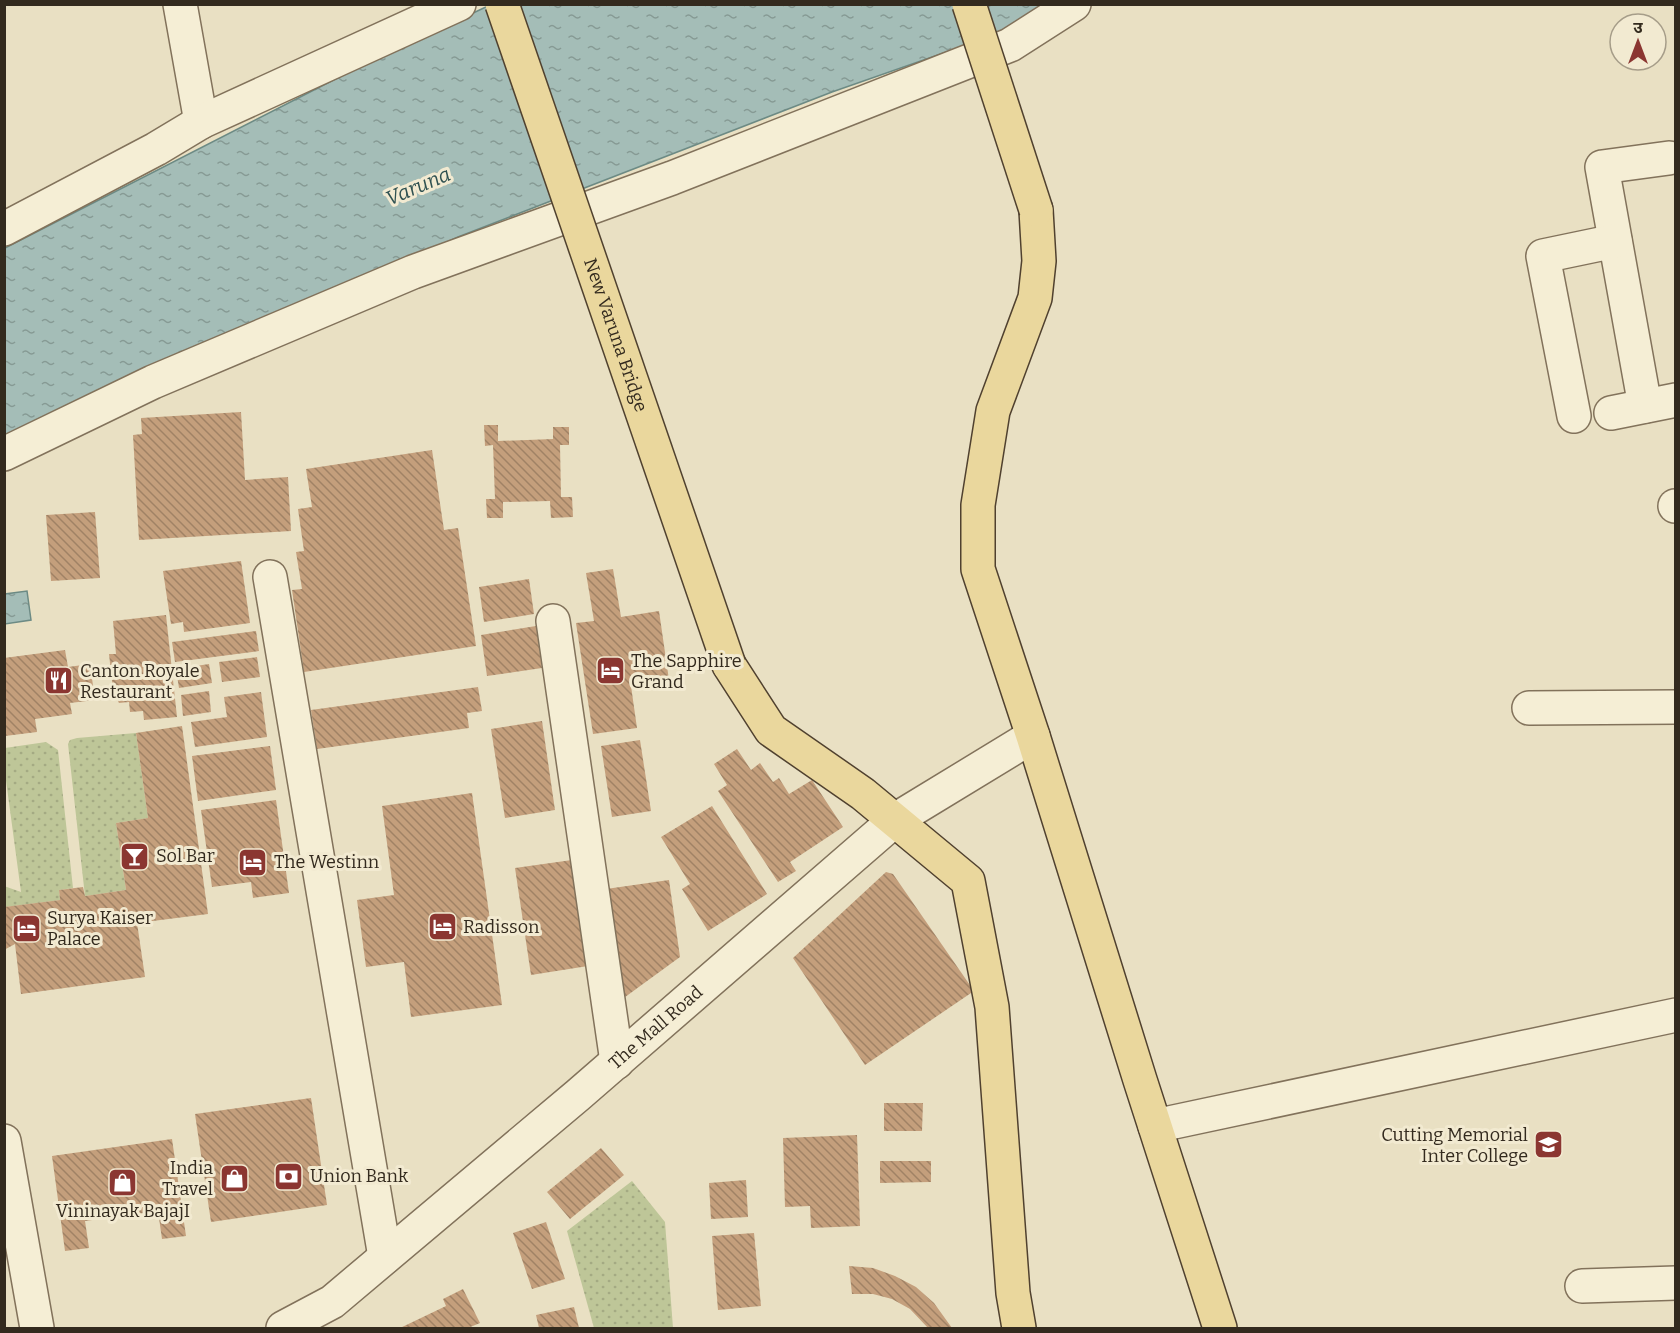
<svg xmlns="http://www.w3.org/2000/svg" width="1680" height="1333" font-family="Bitter,'Noto Sans Devanagari',serif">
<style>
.grass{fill:url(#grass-dots)}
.water{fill:url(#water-ripples);stroke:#6c8a84;stroke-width:1.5}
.building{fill:url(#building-back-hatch)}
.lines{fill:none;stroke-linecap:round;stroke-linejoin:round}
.minor-casing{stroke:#82725b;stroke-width:36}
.major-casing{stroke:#50412f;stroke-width:36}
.minor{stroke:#f5eed5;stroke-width:33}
.major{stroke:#ead79d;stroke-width:33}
.major-bridge-casing{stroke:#50412f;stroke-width:36;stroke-linecap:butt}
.major-bridge{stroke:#ead79d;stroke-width:33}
.labels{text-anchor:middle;stroke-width:6;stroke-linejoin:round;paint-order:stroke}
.street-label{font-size:18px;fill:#332a1e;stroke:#f2ead1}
.poi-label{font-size:18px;fill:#332a1e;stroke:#f2ead1;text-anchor:start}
.water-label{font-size:20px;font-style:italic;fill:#2f5151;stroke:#f2ead1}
</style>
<defs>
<pattern id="grass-dots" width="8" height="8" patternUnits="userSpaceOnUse" patternTransform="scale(1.5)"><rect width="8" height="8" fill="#bec698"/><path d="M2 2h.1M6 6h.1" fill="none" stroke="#a4aa83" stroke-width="1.8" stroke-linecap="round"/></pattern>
<pattern id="water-ripples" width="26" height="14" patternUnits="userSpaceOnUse" patternTransform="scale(1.5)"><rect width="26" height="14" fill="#a4bdb7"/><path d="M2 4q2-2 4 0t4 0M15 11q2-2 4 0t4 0" fill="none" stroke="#869a94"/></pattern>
<pattern id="building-back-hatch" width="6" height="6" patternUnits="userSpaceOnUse" patternTransform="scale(1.5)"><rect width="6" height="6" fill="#c49f7c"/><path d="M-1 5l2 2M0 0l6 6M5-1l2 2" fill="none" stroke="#a08265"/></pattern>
</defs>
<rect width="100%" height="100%" fill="#e9e0c3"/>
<!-- grass -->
<g class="grass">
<path d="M136 733 148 818 116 823 126 890 85 896 68 744 70 740 77 738Z"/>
<path d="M46 742 58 750 73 888 59 890 60 900 5 907 4 886 21 892 5 773V748Z"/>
<path d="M632 1181 665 1222 673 1328H594L567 1231Z"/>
</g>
<!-- water -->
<g class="water">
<path d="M490 5H1081L832 92 458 237 5 442V248L355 69Z"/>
<path d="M27 591 31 620 5 624V594Z"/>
</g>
<!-- building -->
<g class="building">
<path d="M241 412 245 480 288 477 291 531 139 540 133 435 142 434 141 418Z"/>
<path d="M484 425H498V441L553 439V427H569V445H560L561 497H572L573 517 551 518 550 501 503 502V518H487L486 499H495L493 445 485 446Z"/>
<path d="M432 450 444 530 458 528 476 646 304 672 292 590 302 589 296 552 304 551 298 509 312 507 306 469Z"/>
<path d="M95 512 100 578 51 581 46 515Z"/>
<path d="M241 561 250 623 184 632 183 622 171 624 163 571Z"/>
<path d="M613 569 621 617 659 611 669 680 631 686 637 728 593 734 576 623 594 621 586 573Z"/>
<path d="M529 579 534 614 484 622 479 587Z"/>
<path d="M166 615 177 717 144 720 143 711 130 712 129 702 119 703 113 690 109 654H116L113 621Z"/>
<path d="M536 626 542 668 487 676 481 635Z"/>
<path d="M256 631 259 651 175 662 172 642Z"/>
<path d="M65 650 68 667 90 664 95 700 70 703 72 714 35 719 37 732 5 736 4 658Z"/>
<path d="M257 657 260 677 222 682 219 662Z"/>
<path d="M209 664 212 683 179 688 176 669Z"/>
<path d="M478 687 482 711 467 713 469 728 317 749 311 710Z"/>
<path d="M209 691 211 712 183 716 181 695Z"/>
<path d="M261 692 267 737 195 747 191 722 227 717 224 697Z"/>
<path d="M542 721 555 810 505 818 491 729Z"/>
<path d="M182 726 208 914 137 923 145 977 21 994 15 944 4 950V907L60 900 59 890 83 887 85 896 126 890 116 823 148 818 136 733Z"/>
<path d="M640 740 651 811 612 817 601 746Z"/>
<path d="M270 746 276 790 198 801 192 756Z"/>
<path d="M737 749 751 770 760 763 773 782 779 778 789 794 812 780 843 827 790 862 796 871 778 882 718 791 727 785 714 764Z"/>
<path d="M472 793 502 1005 411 1017 404 962 366 967 357 900 394 895 382 806Z"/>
<path d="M276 800 289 893 253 898 251 882 212 887 201 810Z"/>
<path d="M712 806 767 894 708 931 682 889 690 884 661 837Z"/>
<path d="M572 860 588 966 531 975 515 868Z"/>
<path d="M886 872 893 874 974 991 865 1065 793 958Z"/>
<path d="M669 880 680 957 621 1000 606 889Z"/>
<path d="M311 1098 327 1205 211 1222 195 1114Z"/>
<path d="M884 1103H923L922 1131H884Z"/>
<path d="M857 1135 860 1226 811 1228 810 1206 785 1207 783 1138Z"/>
<path d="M172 1139 186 1236 162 1239 158 1211 85 1221 89 1248 65 1251 52 1156Z"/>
<path d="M601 1148 624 1175 570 1219 547 1192Z"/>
<path d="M880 1161H931V1182L880 1183Z"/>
<path d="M746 1180 748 1217 711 1219 709 1183Z"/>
<path d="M546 1222 565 1279 532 1289 513 1233Z"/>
<path d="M754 1233 761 1306 718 1310 712 1236Z"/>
<path d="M849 1266 873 1268 895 1276 916 1287 934 1303 952 1328H928L910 1309 892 1299 873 1294H852Z"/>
<path d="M463 1289 480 1323 468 1328H400L446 1306 443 1299Z"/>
<path d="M574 1307 579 1328H539L536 1315Z"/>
</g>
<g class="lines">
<defs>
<g id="minor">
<path d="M180 4 201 122"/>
<path d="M4 229 156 149 201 122 459 4"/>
<path d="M1645 406 1602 167 1669 158"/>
<path d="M1611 413 1676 400"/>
<path d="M1574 416 1543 256 1615 241"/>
<path d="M4 454 153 382 413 272 672 178 1010 45 1074 4"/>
<path d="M1675 506H1676"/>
<path d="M270 577 385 1257"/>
<path d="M553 621 617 1062"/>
<path d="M1529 708 1676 707"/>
<path d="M1155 1126 1676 1015"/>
<path d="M4 1141 37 1328"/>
<path d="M1582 1286 1676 1283"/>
<path id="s1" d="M283 1328 332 1302 578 1095 895 820 1033 736"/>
</g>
<g id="major">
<path d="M1036 210 1039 261 1035 298 993 411 978 505V569L1033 736 1140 1080 1220 1328"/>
<path d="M729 665 771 730 863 794 968 881 992 1007 1013 1293 1019 1328"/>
</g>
</defs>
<!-- minor casing -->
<use href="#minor" class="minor-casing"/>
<!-- major casing -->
<use href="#major" class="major-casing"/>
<!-- minor -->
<use href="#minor" class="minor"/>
<!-- major -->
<use href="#major" class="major"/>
<defs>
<g id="major-bridge">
<path id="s2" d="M502 4 729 665"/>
<path d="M969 4 1036 210"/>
</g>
</defs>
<!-- major-bridge casing -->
<use href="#major-bridge" class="major-bridge-casing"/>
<!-- major-bridge -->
<use href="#major-bridge" class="major-bridge"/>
</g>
<!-- icons -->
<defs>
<symbol id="hotel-square" viewBox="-11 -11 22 22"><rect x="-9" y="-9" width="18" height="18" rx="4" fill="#8b3631" stroke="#f2ead1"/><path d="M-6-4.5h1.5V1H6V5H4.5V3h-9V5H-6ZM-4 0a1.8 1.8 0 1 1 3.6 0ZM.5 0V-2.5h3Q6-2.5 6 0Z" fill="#fff"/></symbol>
<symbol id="restaurant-square" viewBox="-11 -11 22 22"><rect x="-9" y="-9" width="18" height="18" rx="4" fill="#8b3631" stroke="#f2ead1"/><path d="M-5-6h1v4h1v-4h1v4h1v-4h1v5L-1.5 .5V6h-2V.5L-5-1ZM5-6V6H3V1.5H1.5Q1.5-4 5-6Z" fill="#fff"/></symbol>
<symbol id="bar-square" viewBox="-11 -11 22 22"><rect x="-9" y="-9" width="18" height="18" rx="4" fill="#8b3631" stroke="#f2ead1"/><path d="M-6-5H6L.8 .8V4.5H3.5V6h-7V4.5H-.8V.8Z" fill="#fff"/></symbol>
<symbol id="university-square" viewBox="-11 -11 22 22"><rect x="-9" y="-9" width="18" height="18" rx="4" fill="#8b3631" stroke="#f2ead1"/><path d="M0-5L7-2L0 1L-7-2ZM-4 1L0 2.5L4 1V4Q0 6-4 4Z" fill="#fff"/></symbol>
<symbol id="bank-square" viewBox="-11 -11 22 22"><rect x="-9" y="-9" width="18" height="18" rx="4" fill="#8b3631" stroke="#f2ead1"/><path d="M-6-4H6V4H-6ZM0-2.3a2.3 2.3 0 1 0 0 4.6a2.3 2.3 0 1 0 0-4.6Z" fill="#fff"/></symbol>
<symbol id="shop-square" viewBox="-11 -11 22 22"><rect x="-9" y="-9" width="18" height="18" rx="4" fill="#8b3631" stroke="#f2ead1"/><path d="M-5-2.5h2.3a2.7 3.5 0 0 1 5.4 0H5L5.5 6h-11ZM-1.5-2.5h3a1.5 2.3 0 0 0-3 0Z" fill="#fff"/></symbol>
</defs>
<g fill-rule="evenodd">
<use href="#hotel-square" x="594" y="654" width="33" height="33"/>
<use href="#restaurant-square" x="42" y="664" width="33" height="33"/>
<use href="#bar-square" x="118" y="840" width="33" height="33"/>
<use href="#hotel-square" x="236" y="846" width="33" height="33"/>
<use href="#hotel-square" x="426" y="910" width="33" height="33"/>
<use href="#hotel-square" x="10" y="912" width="33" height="33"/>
<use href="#university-square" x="1532" y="1128" width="33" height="33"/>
<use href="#bank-square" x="272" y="1160" width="33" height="33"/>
<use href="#shop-square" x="218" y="1162" width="33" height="33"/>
<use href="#shop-square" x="106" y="1166" width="33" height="33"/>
</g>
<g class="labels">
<!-- street labels -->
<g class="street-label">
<text dy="6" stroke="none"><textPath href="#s2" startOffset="350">New Varuna Bridge</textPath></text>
<text dy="6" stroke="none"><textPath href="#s1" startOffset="480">The Mall Road</textPath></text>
</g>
<!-- poi labels -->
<g class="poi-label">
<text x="631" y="667">The Sapphire<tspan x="631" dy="21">Grand</tspan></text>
<text x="80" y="677">Canton Royale<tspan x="80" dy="21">Restaurant</tspan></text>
<text x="156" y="862">Sol Bar</text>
<text x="274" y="868">The Westinn</text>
<text x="47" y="924">Surya Kaiser<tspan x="47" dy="21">Palace</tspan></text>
<text x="463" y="933">Radisson</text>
<text x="1528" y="1141" text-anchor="end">Cutting Memorial<tspan x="1528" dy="21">Inter College</tspan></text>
<text x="213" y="1174" text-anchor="end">India<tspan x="213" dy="21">Travel</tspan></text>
<text x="310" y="1182">Union Bank</text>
<text x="123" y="1217" text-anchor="middle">Vininayak BajajI</text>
</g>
<!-- water labels -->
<g class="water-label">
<text transform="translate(418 186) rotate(-23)" y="7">Varuna</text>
</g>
</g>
<!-- border -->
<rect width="1680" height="1333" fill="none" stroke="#332a1e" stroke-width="12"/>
<!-- north arrow -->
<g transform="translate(1638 42)"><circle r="28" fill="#f2ead1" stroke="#a69d89" stroke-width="1.5"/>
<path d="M0-4.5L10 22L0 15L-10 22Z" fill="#8b3631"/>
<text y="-9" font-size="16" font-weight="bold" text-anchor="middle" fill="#332a1e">उ</text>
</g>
</svg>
